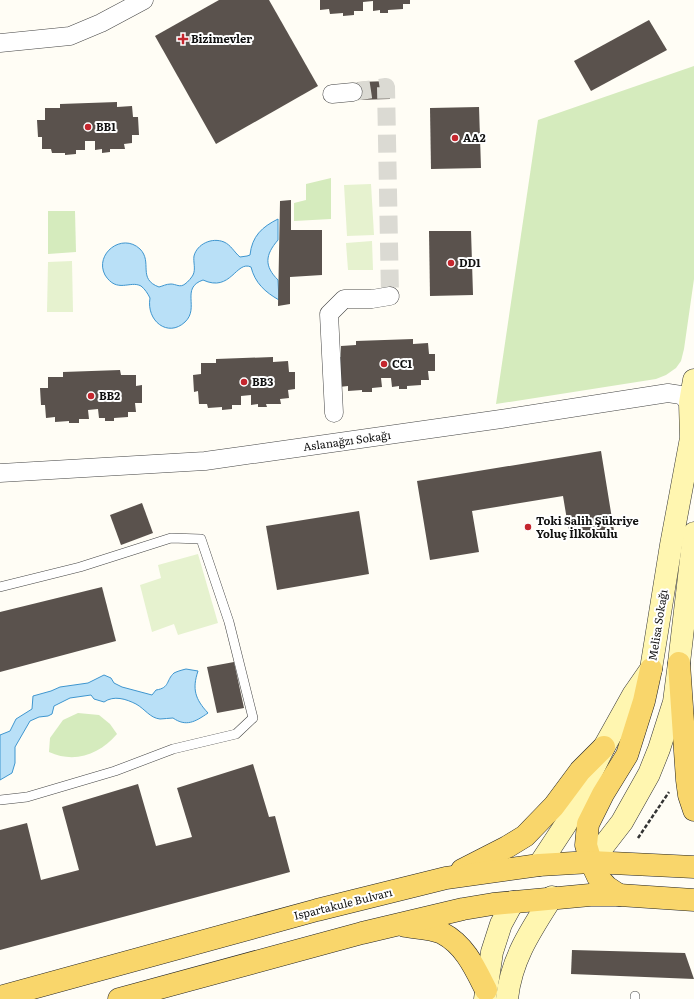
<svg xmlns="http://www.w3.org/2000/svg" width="694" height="999" font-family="Literata,serif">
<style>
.green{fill:#d5ebbd}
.pitch{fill:#e6f2cf}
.water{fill:#b9e0f7;stroke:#3f96cf}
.building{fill:#5a524d}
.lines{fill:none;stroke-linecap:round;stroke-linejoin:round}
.street-tunnel{stroke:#dbdad3;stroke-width:18;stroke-dasharray:18 9;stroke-linecap:butt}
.lane-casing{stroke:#444;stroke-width:10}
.street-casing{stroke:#444;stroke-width:19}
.secondary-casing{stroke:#333;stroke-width:23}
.primary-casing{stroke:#222;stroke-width:23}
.path{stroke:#333;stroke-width:2.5;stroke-dasharray:4 2;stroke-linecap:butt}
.lane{stroke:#fff;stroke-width:9}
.street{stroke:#fff;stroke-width:18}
.secondary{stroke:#fff6b0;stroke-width:22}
.primary{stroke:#f9d66b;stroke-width:22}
.poi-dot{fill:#c4262e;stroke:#fff;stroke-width:1.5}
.labels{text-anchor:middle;stroke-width:4;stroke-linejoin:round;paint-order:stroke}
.poi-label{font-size:11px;font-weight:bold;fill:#111;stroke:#fff;text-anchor:start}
.street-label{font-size:11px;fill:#111;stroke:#fff}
</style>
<rect width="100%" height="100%" fill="#fffdf5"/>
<!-- green -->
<g class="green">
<path d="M694 66V279L684 349 681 361 676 368 666 375 656 379 496 404 538 120Z"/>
<path d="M331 178V219L294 221V203L306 200V184Z"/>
<path d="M48 211H75L76 252 48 254Z"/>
<path d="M78 713 99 715 110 724 117 734C100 754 75 764 49 752L50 738 63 720Z"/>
</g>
<!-- pitch -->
<g class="pitch">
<path d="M371 184 374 235 347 236 344 185Z"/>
<path d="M372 241 373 270H348L346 243Z"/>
<path d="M72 261 73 312H47L48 262Z"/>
<path d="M198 554 218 623 178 635 174 624 152 632 140 585 161 578 158 565Z"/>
</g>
<!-- water -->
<g class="water">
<path d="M278 219V240C265 255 264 266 278 280L279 300C265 292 255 283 251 267 236 260 231 293 203 280 180 288 200 308 185 322 168 338 146 321 150 298 148 294 145 289 141 286 130 280 117 294 105 275 94 254 122 232 140 249 153 262 137 279 159 287 163 286 166 284 171 284 176 284 180 288 185 284 188 282 192 277 193 275 196 269 193 262 194 256 197 244 212 237 224 242 231 245 234 252 240 257L247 256 250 255C252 236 262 227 278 219Z"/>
<path d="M186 669 198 671C192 689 195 699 208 713 195 722 186 727 173 718 169 718 164 719 160 719 150 718 145 709 136 704 126 699 114 695 104 702L94 699 91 695 70 698 54 706 52 714 48 716 39 717 30 721 15 747V763L12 773 0 780V735L10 731 16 719 32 709 33 696 51 691 60 687 88 683 104 675 111 678 114 683 122 687 152 695 156 690C170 688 166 680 174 673 178 671 182 670 186 669Z"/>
</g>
<!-- building -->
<g class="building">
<path d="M219 0H269L318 86 216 144 155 36Z"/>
<path d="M320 0H410V4H403V9L388 10V13H380V10L373 11V1L363 2V11H354V15L343 16V13L330 14 329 9 320 10Z"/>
<path d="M649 20 667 50 591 91 574 61Z"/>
<path d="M390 81V99L357 100V82Z"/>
<path d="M117 102V107L132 106 133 117H138L139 135H132V143L124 144 125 149H110V152L102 153V149L95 150V141H85V150H76V154L65 155V153H52L51 149H42V137H38L37 120H45V108H60V104Z"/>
<path d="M479 107 481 168 431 169 430 108Z"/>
<path d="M291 200V230H322V275L290 277V304L278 306 280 201Z"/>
<path d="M429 231H471L473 295 430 296Z"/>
<path d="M413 339V344L428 343 429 354H435V371H428L429 380H421V385L407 386V389H399V386L392 387 391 378H381L382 387 372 388V392H362V390L348 391V386L339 387 333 358 341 357V346L356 345V341Z"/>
<path d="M273 357V362L288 361 289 372H295V389L288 390 289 398 280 399 281 404H266L267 407H258V404L251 405V395L241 396V405H232V409L222 410V407L208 408 207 404H199L198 391 194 392 193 375 201 374V363H216V359Z"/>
<path d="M120 370 121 375H136V386L142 385V403H135L136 412H128V417L114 418V421H105V418H99L98 409 88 410 89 419H79V423H69V421L55 422V417L46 418 45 405H41L40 388H48V377H63V372Z"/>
<path d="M601 451 614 531 570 538 563 496 472 511 479 552 430 560 417 481Z"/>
<path d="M142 503 153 533 121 545 110 515Z"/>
<path d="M359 511 369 574 277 590 266 526Z"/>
<path d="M102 587 116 641 0 672V612Z"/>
<path d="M234 662 244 708 217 713 207 667Z"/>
<path d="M253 764 269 817 275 816 290 872 0 950V830L27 823 41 880 79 870 62 807 138 784 156 846 192 837 177 788Z"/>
<path d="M572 950 685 953 694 979 571 974Z"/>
</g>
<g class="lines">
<!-- street-tunnel -->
<path class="street-tunnel" d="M353 92 386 87 390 296"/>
<defs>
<g id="lane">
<path d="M0 587 80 567 171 538 201 539 229 622 253 718 236 734 173 749 115 771 27 797 0 800"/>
<path d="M635 996V999"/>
</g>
<g id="street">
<path d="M0 43 70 36 101 23 144 0"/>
<path d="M332 94 353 92"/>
<path d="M334 413 329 314 344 299H372L390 296"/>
<path d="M0 473 205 461 501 419 668 393 681 395 690 403"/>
</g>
<g id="secondary">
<path d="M591 862 622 822 649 774 659 749 674 702 679 663 694 533"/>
<path d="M539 865 566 824 604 747 633 695 651 669 671 545 691 438 690 403 694 380"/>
<path d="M485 999 492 952 501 924 513 902"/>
<path d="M507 999C511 959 531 930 552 897"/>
</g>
<g id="primary">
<path d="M679 663 687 780 689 795 694 810"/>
<path d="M462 870 507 847 525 836 554 806 580 771 604 747"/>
<path d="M619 895 607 887 598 877 591 862 586 845 588 824 603 794 627 755 644 701 651 669"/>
<path d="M405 926C416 928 432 928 442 933 465 945 475 968 486 990"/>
<path d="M0 997 317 910 446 878 539 865 591 862 694 867"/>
<path d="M119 999 362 933 463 909 493 904 590 895H619L694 900"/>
</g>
</defs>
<!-- lane casing -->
<use href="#lane" class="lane-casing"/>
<!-- street casing -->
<use href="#street" class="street-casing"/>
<!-- secondary casing -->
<use href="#secondary" class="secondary-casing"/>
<!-- primary casing -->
<use href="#primary" class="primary-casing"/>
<!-- path -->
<path class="path" d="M638 838 669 792"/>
<!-- lane -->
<use href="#lane" class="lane"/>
<!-- street -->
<use href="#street" class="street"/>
<!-- secondary -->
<use href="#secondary" class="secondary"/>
<!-- primary -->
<use href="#primary" class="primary"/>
</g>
<!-- markers -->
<g class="poi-dot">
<path d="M181 33h4v4h4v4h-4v4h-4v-4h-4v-4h4z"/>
<circle cx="88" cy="127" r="4"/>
<circle cx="455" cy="138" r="4"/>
<circle cx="451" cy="263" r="4"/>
<circle cx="384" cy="364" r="4"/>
<circle cx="244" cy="382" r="4"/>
<circle cx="91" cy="396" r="4"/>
<circle cx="528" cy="527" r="4"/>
</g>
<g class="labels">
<!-- poi labels -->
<g class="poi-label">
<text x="191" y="43">Bizimevler</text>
<text x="96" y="131">BB1</text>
<text x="463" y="142">AA2</text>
<text x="459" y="267">DD1</text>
<text x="392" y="368">CC1</text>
<text x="252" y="386">BB3</text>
<text x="99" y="400">BB2</text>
<text x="536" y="525">Toki Salih Şükriye<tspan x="536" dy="13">Yoluç İlkokulu</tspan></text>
</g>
<!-- street labels -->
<g class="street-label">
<text transform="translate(347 441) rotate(-8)" y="4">Aslanağzı Sokağı</text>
<text transform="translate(658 625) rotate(-81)" y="4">Melisa Sokağı</text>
<text transform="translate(343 904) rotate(-14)" y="4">Ispartakule Bulvarı</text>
</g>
</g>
</svg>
